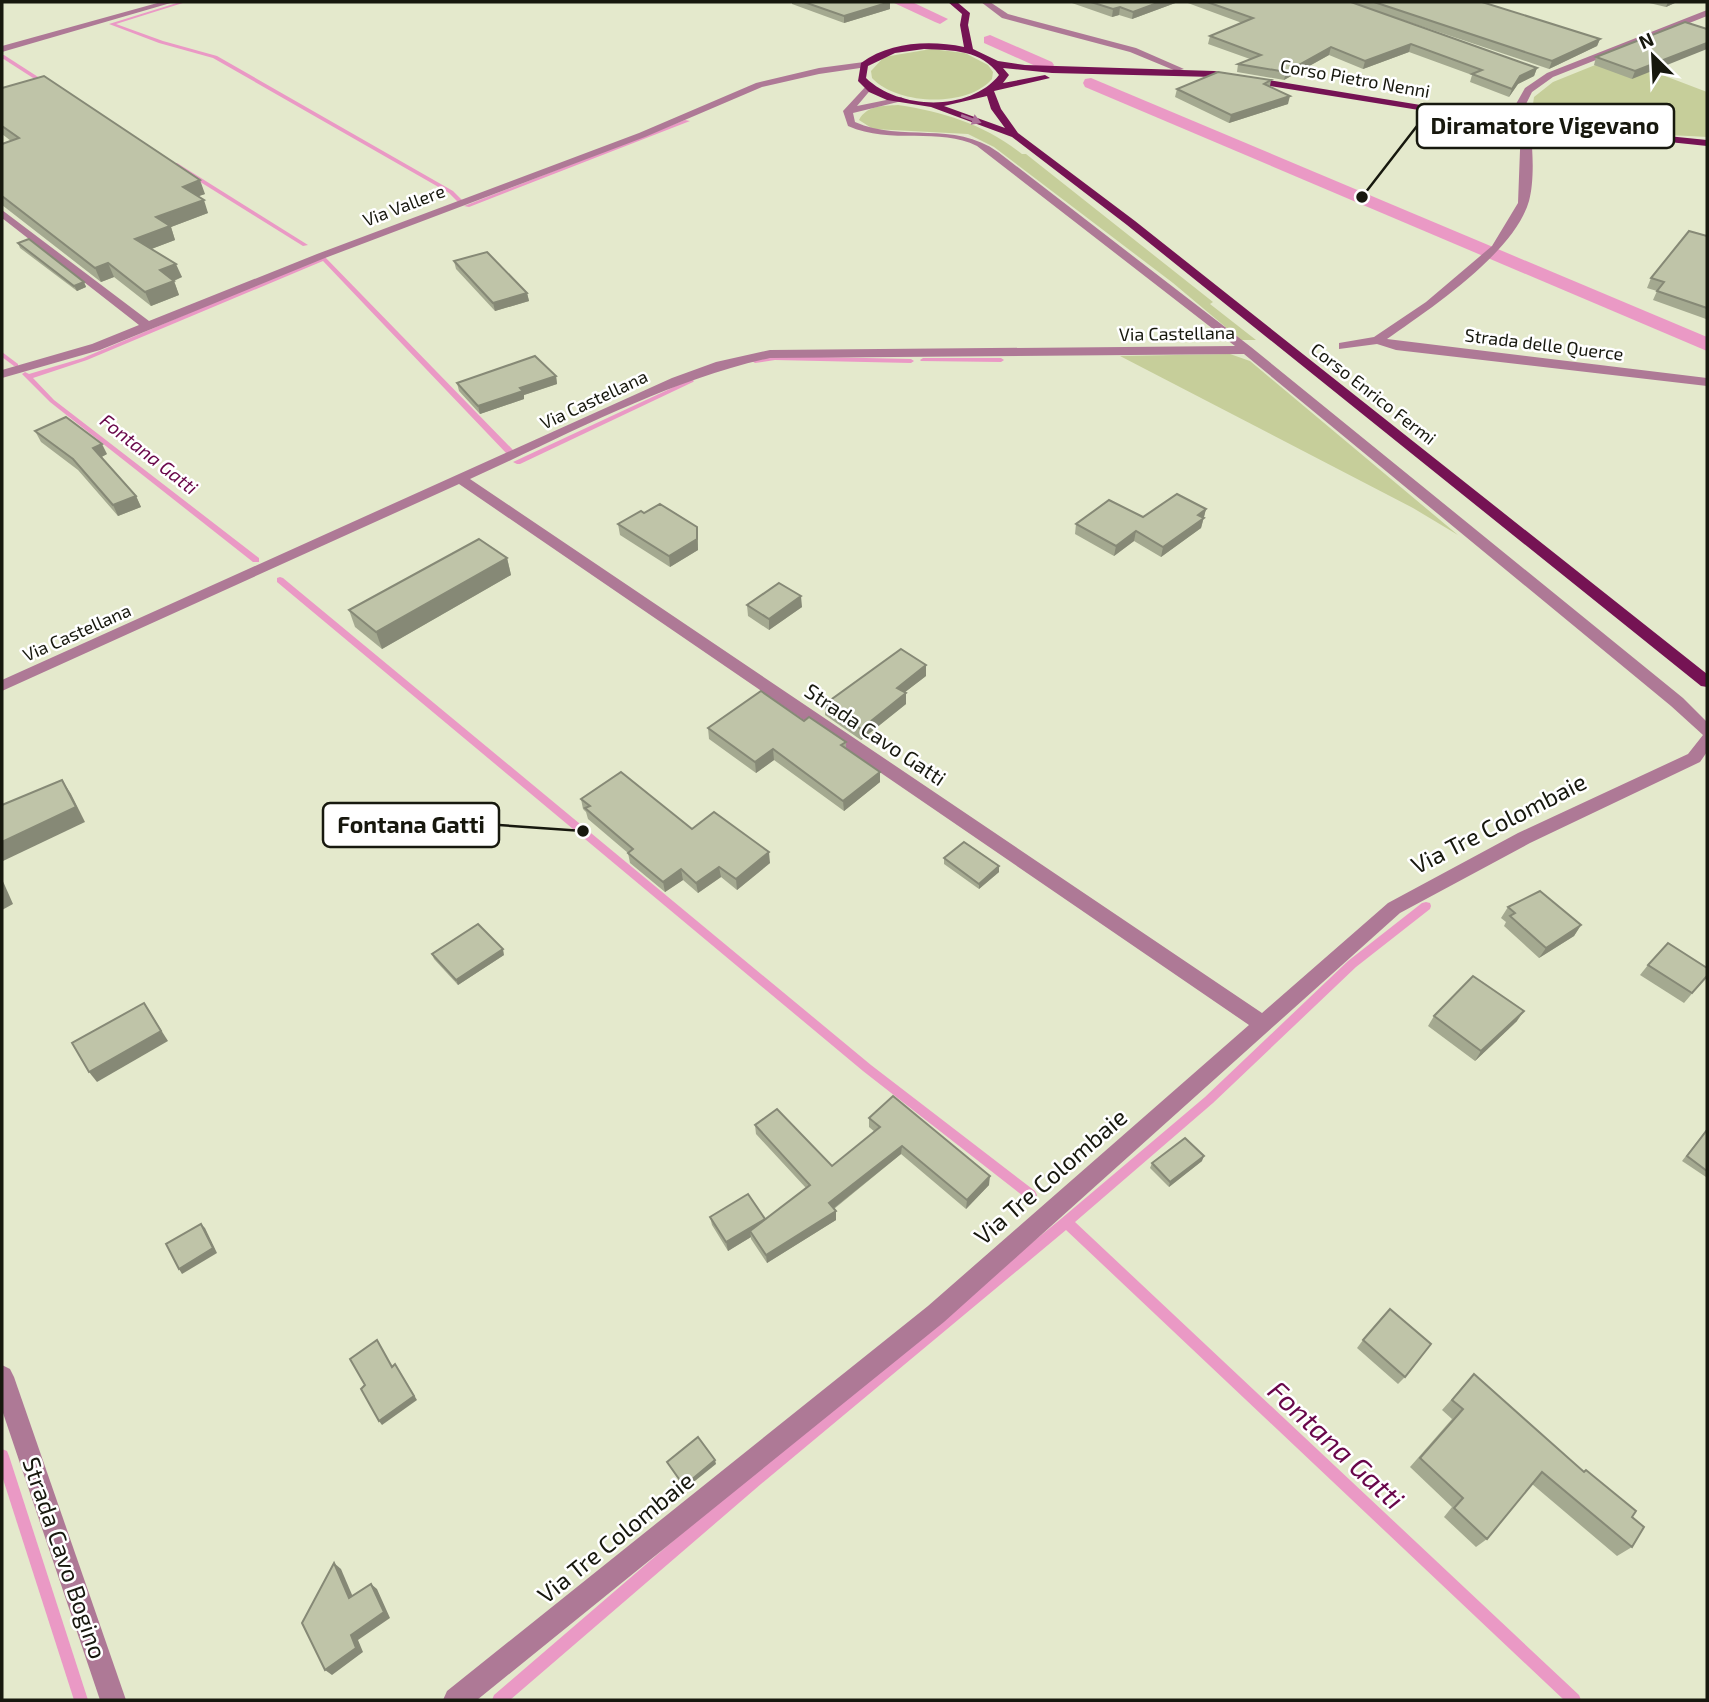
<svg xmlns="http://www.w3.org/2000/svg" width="1709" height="1702" font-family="'Exo 2',sans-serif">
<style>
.green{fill:#c6ce9a}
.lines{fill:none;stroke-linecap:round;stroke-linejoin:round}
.stream{fill:#ea99c5;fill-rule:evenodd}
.canal{fill:#ea99c5;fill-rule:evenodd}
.minor{fill:#ae7996;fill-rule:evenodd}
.major{fill:#751354;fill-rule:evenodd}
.wall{fill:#a4a990}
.shaded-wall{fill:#868976}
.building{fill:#bfc4a8;stroke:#868976;stroke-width:2}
.oneway{fill:#ac7198}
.labels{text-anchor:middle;stroke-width:5;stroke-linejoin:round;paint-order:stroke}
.far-street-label{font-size:18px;fill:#17180e;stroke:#fff}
.far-water-label{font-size:19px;font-style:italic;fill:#680649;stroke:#fff}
.street-label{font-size:21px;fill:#17180e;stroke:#fff}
.near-street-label{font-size:24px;fill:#17180e;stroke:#fff}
.near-water-label{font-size:28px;font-style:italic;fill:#680649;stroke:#fff}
.leader{fill:none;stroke:#17180e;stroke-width:2.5}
.callout-dot{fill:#17180e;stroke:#fff;stroke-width:2.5}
.callout{fill:#fff;stroke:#17180e;stroke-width:2.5}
.callout-label{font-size:23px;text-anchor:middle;font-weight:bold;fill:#17180e}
</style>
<rect width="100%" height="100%" fill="#e4e9cc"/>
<!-- green -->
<g class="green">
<path d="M931 49 965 53 988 65 993 72 992 79C967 108 897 105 872 78L871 71 884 57Z"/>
<path d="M1615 57 1707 92V137C1667 134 1557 137 1533 104L1534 97 1553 82Z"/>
<path d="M898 105C945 112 985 125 1022 154H1026L1213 302 1210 304 1256 340H1241L1173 283 994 147 968 134 873 129 859 120C867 105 883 106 898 105Z"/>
<path d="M1230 354 1250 361 1458 535 1413 508 1120 356Z"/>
</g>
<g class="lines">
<!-- stream -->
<g class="stream">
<path d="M180 2H186L116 24 163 41 217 56 453 191 462 200V202H458L449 193 213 58 159 43 109 24Z"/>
<path d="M2 55H4L49 84 44 85 2 58Z"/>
<path d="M685 120 690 121 469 207 464 206Z"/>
<path d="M173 163H177L308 245 303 246 173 165Z"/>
<path d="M324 256 513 450V454H507L323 261 87 360 33 378 54 400 259 558V562H253L50 402 22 374 25 372 29 374 83 358Z"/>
<path d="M2 352 18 364V366H14L2 357Z"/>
<path d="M775 356 911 359 914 361 911 363 775 360 755 363 752 361 755 359Z"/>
<path d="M923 358H1001L1004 360 1001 362 921 361 920 360Z"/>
<path d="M691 379 694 381 693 382 520 464H517L513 462Z"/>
<path d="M280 577 283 578 871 1065 1035 1191 1037 1195 1035 1199 1031 1200 1027 1199 863 1071 277 582V578Z"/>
<path d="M1426 902 1430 903 1431 906 1430 909 1356 967 1213 1103 1075 1222 1579 1695 1581 1700H1564L1066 1230 761 1484 510 1700H492L494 1695 751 1474 1062 1218 1205 1097 1348 961 1422 903Z"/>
<path d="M2 1449 7 1451 9 1456 88 1700H74L2 1476Z"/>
</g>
<!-- canal -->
<g class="canal">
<path d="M892 2H912L948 19 940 24 935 22Z"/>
<path d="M990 35 1052 62 1054 65 1052 68H1040L984 43V37Z"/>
<path d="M1091 78 1707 337V351L1085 87 1083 83 1085 79Z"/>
</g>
<!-- minor -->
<g class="minor">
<path d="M161 2H174L2 52V46Z"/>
<path d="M981 2H990L1008 14 1136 48 1184 69 1176 71 1130 52 1002 18Z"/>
<path d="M1707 10V16L1553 77 1532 92 1526 104C1532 129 1536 176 1529 201 1514 253 1430 309 1387 339L1707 378V386L1396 350 1377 344 1339 349V343L1374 337 1426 302 1492 246 1518 203 1521 124 1516 104 1525 88 1547 73Z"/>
<path d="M864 62 867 63V67L819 74 762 87 645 137 325 258 100 350 2 378V370L92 344 139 325 2 218V210L149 321 317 254 639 133 756 83 819 68Z"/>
<path d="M868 84 873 87 857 106 901 97 906 100 853 113 855 122C902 143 954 120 998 152L1251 347 1683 698 1707 722V752L1700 762 1530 843 1400 913 944 1322 477 1700H443L447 1691 928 1306 1249 1025 459 484 2 691V680L672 378 716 362 770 350 1235 346 977 146C940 127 891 145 848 126L843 111ZM1244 354 1671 706 1703 735 1688 754 1518 833 1388 903 1262 1013 470 479C568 435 665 381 770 358Z"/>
<path d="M2 1365 10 1369 14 1377 126 1700H100L2 1410Z"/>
</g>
<!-- major -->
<path class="major" d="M948 2H957L970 13 968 25 973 49 998 61 1025 65 1214 71 1518 121 1707 140V146L1518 126 1214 77 1052 73 1003 68 1009 75 1003 83 1045 75 1050 78 994 91 1001 109 1018 133 1135 221 1707 674V687L1701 686 1127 225 1012 137 931 107 887 100 869 92 858 81 861 63C890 42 929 40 964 47L960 25 962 14ZM924 49C952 50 982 50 999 75 970 112 899 110 866 78L868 66 895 53ZM987 96 991 109 1005 128 944 106Z"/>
</g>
<!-- wall -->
<g class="wall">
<path d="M792 2H890V9L844 23 792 4Z"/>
<path d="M1069 2H1178L1132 19 1119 15 1112 17Z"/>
<path d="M1185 2H1482L1600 39 1597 46 1549 69 1373 10 1537 68 1534 76 1518 84 1509 97 1470 82 1472 75 1409 52 1363 69 1329 55 1284 80 1237 72 1238 64 1250 59 1208 44 1210 36 1242 23Z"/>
<path d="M1645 2H1677L1666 7Z"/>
<path d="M1685 22 1632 79 1594 65 1596 57Z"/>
<path d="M1271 80 1270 86 1288 104 1229 123 1175 97 1177 89Z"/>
<path d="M2 88 205 194 198 196 208 213 171 227 175 240 151 249 182 277 174 281 179 295 151 306 114 277 101 282 2 205V144L11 141 2 134Z"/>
<path d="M1707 236V317L1706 319 1653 300 1657 291 1647 288 1651 278Z"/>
<path d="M18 243 84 282 86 287 77 291 20 248Z"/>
<path d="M454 261 527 293 529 301 495 311 456 269Z"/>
<path d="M556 376 557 384 524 395V399L480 414 459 391 457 383Z"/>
<path d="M35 431 107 454 101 457 136 496 141 507 118 516 78 470 41 442Z"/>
<path d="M1206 509 1201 528 1161 557 1134 541 1114 556 1075 534 1076 524 1143 517Z"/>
<path d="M644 513 698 538V550L670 567 620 535 618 524Z"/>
<path d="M507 558 511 575 382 649 355 627 349 610Z"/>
<path d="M747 605 802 607 769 630 748 616Z"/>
<path d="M926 676 905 692 906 704 861 740 825 715V704Z"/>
<path d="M804 721 846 742V748L880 782 844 811 774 760 756 773 709 739 708 728Z"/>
<path d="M581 799 692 829 770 863 737 890 721 877 698 893 683 880 665 892 630 863 628 853 588 819 586 812 583 809Z"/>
<path d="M944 858 999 866V872L979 889 944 864Z"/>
<path d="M1508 907 1581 925 1574 936 1539 958 1504 926 1506 922 1501 918Z"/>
<path d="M432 954 504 955 458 985 434 959Z"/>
<path d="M1648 965 1707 976 1684 1003 1640 975Z"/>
<path d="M1434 1016 1517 1021 1475 1061 1428 1026Z"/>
<path d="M869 1118 989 1185 966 1209 901 1154 834 1209 836 1211V1220L767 1263 751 1239V1237L728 1251 712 1225 710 1217 765 1220 806 1188 756 1134 755 1125 832 1166 875 1132 869 1127Z"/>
<path d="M1707 1129V1176L1706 1177 1682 1161Z"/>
<path d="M1202 1161 1169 1187 1150 1168 1152 1163Z"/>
<path d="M1363 1340 1405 1377 1398 1384 1357 1348Z"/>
<path d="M1474 1374 1583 1471 1586 1470 1632 1517V1547L1617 1556 1532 1484 1487 1539 1476 1547 1444 1517 1452 1507 1410 1467 1452 1419 1442 1410Z"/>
</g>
<!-- shaded-wall -->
<g class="shaded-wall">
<path d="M890 2V9L844 23V16Z"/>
<path d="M1160 2H1178L1132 19 1133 12Z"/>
<path d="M1668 2H1677L1666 7Z"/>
<path d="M1120 7 1119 15 1112 17 1113 9Z"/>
<path d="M1600 39 1597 46 1549 69 1552 61Z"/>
<path d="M1707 43V49L1632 79 1635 71Z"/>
<path d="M1411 44 1409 52 1363 69 1365 61Z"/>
<path d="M1331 47 1329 55 1284 80 1286 72Z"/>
<path d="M1537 68 1534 76 1518 84 1509 97 1512 89 1520 76Z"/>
<path d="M1290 96 1288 104 1229 123 1231 115Z"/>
<path d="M200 180 205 194 188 200 183 187Z"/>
<path d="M204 200 208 213 171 227 175 240 141 253 135 239 156 217Z"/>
<path d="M108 263 114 277 101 282 95 268Z"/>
<path d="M176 264 182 277 166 284 160 270Z"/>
<path d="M174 281 179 295 151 306 145 292Z"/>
<path d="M84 282 86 287 77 291 74 286Z"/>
<path d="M527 293 529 301 495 311 493 303Z"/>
<path d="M556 376 557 384 524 395V399L480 414 478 406 520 388Z"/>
<path d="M102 444 107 454 98 459 93 448Z"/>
<path d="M136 496 141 507 118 516 113 505Z"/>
<path d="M1206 509 1201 528 1161 557 1163 547 1198 515Z"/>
<path d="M697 527 698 550 670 567 669 556Z"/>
<path d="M1136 531 1134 541 1114 556 1116 546Z"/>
<path d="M507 558 511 575 382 649 376 632Z"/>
<path d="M801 596 802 607 769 630V619Z"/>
<path d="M926 665V676L896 699 897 688Z"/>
<path d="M906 693V704L861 740V729Z"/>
<path d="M773 749 774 760 756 773 755 762Z"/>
<path d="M880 772V782L844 811 843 801Z"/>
<path d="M62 780 71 794 85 822 3 861 2 859V842Z"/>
<path d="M769 852 770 863 737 890 736 879Z"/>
<path d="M999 866V872L979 889V884Z"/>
<path d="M719 867 721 877 698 893 696 883Z"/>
<path d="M681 869 683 880 665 892 663 882Z"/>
<path d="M2 879 13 904 2 910Z"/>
<path d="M1581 925 1574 936 1539 958 1546 948Z"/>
<path d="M503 949 504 955 458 985 456 980Z"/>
<path d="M144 1003 168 1041 97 1082 89 1072Z"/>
<path d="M1524 1011 1517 1021 1475 1061 1481 1051Z"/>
<path d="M902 1146 901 1154 829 1212V1203Z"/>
<path d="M1204 1156 1202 1161 1169 1187 1170 1182Z"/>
<path d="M990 1176 989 1185 966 1209 967 1200Z"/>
<path d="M836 1211V1220L767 1263 766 1255Z"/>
<path d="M765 1219 753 1235 750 1231 751 1237 728 1251 726 1242Z"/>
<path d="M201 1224 205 1228 217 1253 182 1274 179 1269Z"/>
<path d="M395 1364 417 1400 382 1425 379 1421Z"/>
<path d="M715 1460 716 1464 685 1489 684 1486Z"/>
<path d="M334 1563 341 1569 356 1604 349 1598Z"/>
<path d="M371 1584 377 1589 390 1618 358 1640 363 1652 332 1675 325 1670 351 1635Z"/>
</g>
<!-- building -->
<g class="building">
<path d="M804 2H890L844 16Z"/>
<path d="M1091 2H1160L1133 12 1120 7 1113 9Z"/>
<path d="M1207 2H1351L1537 68 1520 76 1512 89 1472 74 1482 70 1411 44 1365 61 1331 47 1286 72 1238 64 1261 55 1210 36 1253 18Z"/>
<path d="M1374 2H1482L1600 39 1552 61Z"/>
<path d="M1685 22 1707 29V43L1635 71 1596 57Z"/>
<path d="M1218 72 1271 80 1264 84 1290 96 1231 115 1177 89Z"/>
<path d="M44 76 200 180 183 187 204 200 156 217 170 226 135 239 176 264 160 270 174 281 145 292 108 263 95 268 2 196V144L19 138 2 126V88Z"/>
<path d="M1689 231 1707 236V308L1657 291 1664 282 1651 278Z"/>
<path d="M29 239 84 282 74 286 18 243Z"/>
<path d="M487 252 527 293 493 303 454 261Z"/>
<path d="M535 356 556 376 520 388 523 391 478 406 457 383Z"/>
<path d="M66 417 102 444 93 448 136 496 113 505 73 459 35 431Z"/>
<path d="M1177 494 1206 509 1198 515 1204 518 1163 547 1136 531 1116 546 1076 524 1109 500 1143 517Z"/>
<path d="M660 504 697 527V539L669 556 618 524 641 511 644 513Z"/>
<path d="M479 539 507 558 376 632 349 610Z"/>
<path d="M779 583 801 596 769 619 747 605Z"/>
<path d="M901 649 926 665 897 688 906 693 861 729 825 704Z"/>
<path d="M761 691 804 721 809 717 846 742 841 745 880 772 843 801 773 749 755 762 708 728Z"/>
<path d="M621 772 692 829 714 812 769 852 736 879 719 867 696 883 681 869 663 882 628 853 633 849 585 808 590 806 581 799Z"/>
<path d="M62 780 76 807 2 842V805Z"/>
<path d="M964 842 999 866 979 884 944 858Z"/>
<path d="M1540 891 1581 925 1546 948 1510 916 1515 913 1508 907Z"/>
<path d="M478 924 503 949 456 980 432 954Z"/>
<path d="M1668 943 1707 968V976L1692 993 1648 965Z"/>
<path d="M1473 976 1524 1011 1481 1051 1434 1016Z"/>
<path d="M144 1003 161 1031 89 1072 72 1043Z"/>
<path d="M893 1096 990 1176 967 1200 902 1146 829 1203 836 1211 766 1255 750 1231 810 1185 755 1125 777 1109 832 1166 880 1127 869 1118Z"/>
<path d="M1707 1130V1171L1687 1156Z"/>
<path d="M1185 1138 1204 1156 1170 1182 1152 1163Z"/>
<path d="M748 1194 765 1219 726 1242 710 1217Z"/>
<path d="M201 1224 213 1248 179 1269 166 1244Z"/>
<path d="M1390 1309 1431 1344 1405 1377 1363 1340Z"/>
<path d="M377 1340 392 1367 395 1364 414 1396 379 1421 361 1389 365 1385 350 1359Z"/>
<path d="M1474 1374 1584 1472 1586 1470 1636 1511 1632 1517 1644 1527 1632 1547 1542 1472 1487 1539 1454 1508 1463 1498 1420 1458 1463 1409 1452 1400Z"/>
<path d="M698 1437 715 1460 684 1486 667 1462Z"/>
<path d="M334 1563 349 1598 371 1584 384 1612 351 1635 356 1648 325 1670 302 1623Z"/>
</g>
<!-- one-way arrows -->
<defs><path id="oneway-solid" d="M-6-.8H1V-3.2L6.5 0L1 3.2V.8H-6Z" transform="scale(1.75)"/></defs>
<use class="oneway" href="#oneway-solid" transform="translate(971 119) rotate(20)"/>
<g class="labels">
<!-- far-street labels -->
<g class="far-street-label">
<text transform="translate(1355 79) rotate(10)" y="6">Corso Pietro Nenni</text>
<text transform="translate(404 206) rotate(-21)" y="6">Via Vallere</text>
<text transform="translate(1177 334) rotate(-1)" y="6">Via Castellana</text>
<text transform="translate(1544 345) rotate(7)" y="6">Strada delle Querce</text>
<text transform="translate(1373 394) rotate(38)" y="6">Corso Enrico Fermi</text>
<text transform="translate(594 400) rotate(-25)" y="6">Via Castellana</text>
<text transform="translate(77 633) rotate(-24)" y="6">Via Castellana</text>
</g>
<!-- far-water labels -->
<g class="far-water-label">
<text transform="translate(149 454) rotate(38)" y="7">Fontana Gatti</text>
</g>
<!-- street labels -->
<g class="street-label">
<text transform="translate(875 735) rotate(34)" y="7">Strada Cavo Gatti</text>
</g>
<!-- near-street labels -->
<g class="near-street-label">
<text transform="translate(1499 824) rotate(-27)" y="8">Via Tre Colombaie</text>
<text transform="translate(1051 1177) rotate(-41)" y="8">Via Tre Colombaie</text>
<text transform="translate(616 1538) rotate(-39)" y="8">Via Tre Colombaie</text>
<text transform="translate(64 1558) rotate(71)" y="8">Strada Cavo Bogino</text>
</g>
<!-- near-water labels -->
<g class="near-water-label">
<text transform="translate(1336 1445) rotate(43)" y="10">Fontana Gatti</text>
</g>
</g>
<!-- callouts -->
<path class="leader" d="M1362 197L1417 126M583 831L499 825"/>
<g class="callout-dot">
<circle cx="1362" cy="197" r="7"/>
<circle cx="583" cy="831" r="7"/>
</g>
<g class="callout">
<rect x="1417" y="104" width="257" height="44" rx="7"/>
<rect x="323" y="803" width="176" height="44" rx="7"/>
</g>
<g class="callout-label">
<text x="1545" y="134">Diramatore Vigevano</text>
<text x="411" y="833">Fontana Gatti</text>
</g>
<!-- border -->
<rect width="1709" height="1702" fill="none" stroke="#17180e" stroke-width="7"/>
<!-- north arrow -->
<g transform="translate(1653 56) rotate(336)" stroke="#ffffff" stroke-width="5" paint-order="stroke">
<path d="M0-5L12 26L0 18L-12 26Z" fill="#17180e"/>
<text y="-10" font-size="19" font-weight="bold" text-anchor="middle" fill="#17180e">N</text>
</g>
</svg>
